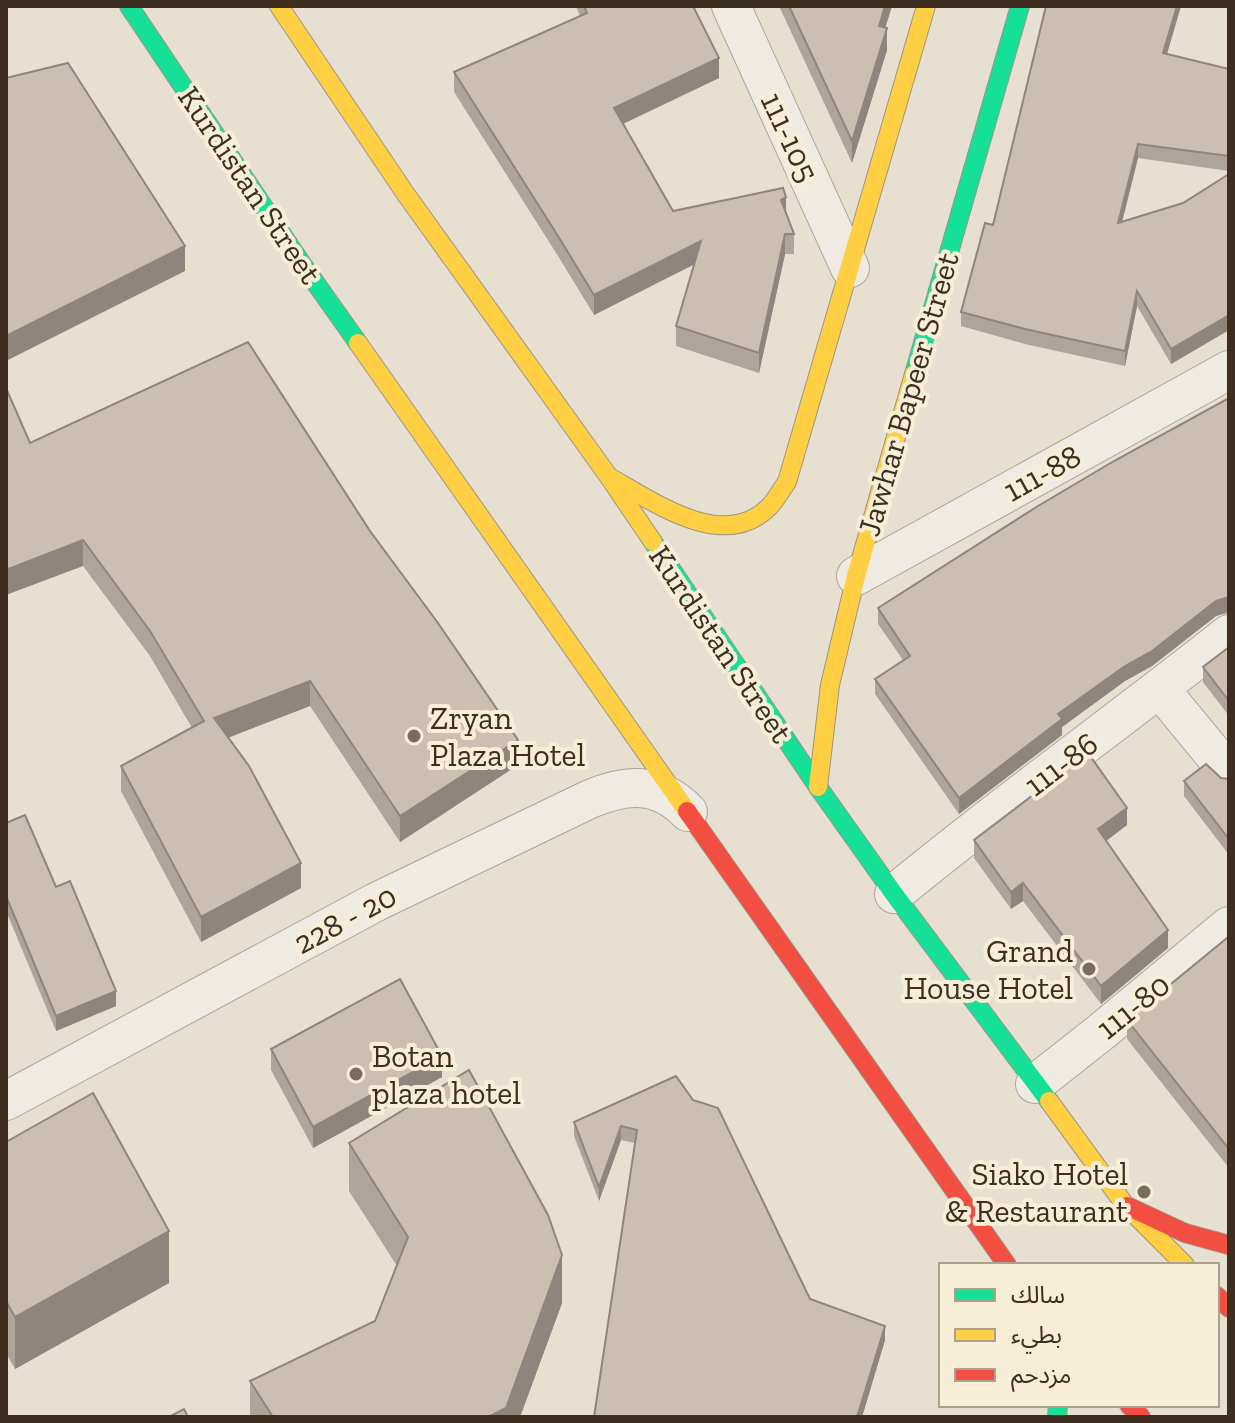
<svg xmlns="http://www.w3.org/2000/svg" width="1235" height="1423" font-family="'Zilla Slab','Noto Sans Arabic',serif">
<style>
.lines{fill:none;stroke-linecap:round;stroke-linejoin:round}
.street-casing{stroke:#ada599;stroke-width:40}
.fast-casing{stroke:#9c958a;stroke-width:20}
.slow-casing{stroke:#9c958a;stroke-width:20}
.jam-casing{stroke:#9c958a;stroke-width:20}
.street{stroke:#efebe3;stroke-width:38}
.fast{stroke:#16e098;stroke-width:18}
.slow{stroke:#ffcf43;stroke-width:18}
.jam{stroke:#f24e42;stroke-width:18}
.wall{fill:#afa499}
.shaded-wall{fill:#8e867d}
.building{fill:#cbbfb2;stroke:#8e867d;stroke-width:2}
.poi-dot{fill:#786c5e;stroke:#f7eed8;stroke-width:3}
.labels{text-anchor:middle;stroke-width:8;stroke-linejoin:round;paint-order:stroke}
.street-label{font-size:32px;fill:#3d2e20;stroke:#f7eed8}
.poi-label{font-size:32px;fill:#3d2e20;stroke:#f7eed8;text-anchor:start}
</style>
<rect width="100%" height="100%" fill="#e7e0d1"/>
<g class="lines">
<defs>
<g id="street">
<path d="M731 6 850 268"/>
<path d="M856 576 1229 370"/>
<path d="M1160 689 1229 773"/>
<path d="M894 894C1003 804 1118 722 1229 634"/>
<path d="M1035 1084 1101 1032 1229 926"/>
<path d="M6 1101 376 902 590 799C627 784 658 781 688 812"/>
</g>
<g id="fast">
<path d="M129 6 300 261 358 343"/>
<path d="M914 374 1020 6"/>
<path d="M653 542 818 787 894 894 1049 1101"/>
<path d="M1057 1417 1058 1405"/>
</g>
<g id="slow">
<path d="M279 6 405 193 609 477 653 542"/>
<path d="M358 343 687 811"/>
<path d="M609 477C653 501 723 553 769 507 776 500 781 490 787 482L926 6"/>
<path d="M818 787 830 685 856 576 914 374"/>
<path d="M1049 1101 1125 1205 1185 1265"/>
</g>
<g id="jam">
<path d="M687 811 1007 1265"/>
<path d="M1127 1206 1185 1233 1229 1245"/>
<path d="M1217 1296 1229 1308"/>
<path d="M1129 1405 1141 1417"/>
</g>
</defs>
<!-- street casing -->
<use href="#street" class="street-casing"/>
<!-- fast casing -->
<use href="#fast" class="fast-casing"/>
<!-- slow casing -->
<use href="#slow" class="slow-casing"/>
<!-- jam casing -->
<use href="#jam" class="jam-casing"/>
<!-- street -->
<use href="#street" class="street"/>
<!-- fast -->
<use href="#fast" class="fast"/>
<!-- slow -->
<use href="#slow" class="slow"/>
<!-- jam -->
<use href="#jam" class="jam"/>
</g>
<!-- wall -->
<g class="wall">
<path d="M576 6H693L719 78 623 124 673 211H786L794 234V254H785L759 373 676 346V326L694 264 594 315 558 256 454 92V72L580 16Z"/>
<path d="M779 6H892L885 28 887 50 852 163Z"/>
<path d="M1046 6H1181L1167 54 1229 69V171L1138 158 1122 222 1183 203 1229 174V330L1171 364 1137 306 1125 366 1025 344 961 326V312L993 225Z"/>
<path d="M1229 398V613L1216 616 1152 666 1125 681 1062 727V735L959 814 875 694V679L903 660 878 624V608Z"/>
<path d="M30 443 518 765 400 842 310 706 228 738 301 888 201 942 121 791V766L192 728 150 656 83 566Z"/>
<path d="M1229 647V716L1203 682V667Z"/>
<path d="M1221 778 1229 779V855L1184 796V781Z"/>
<path d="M6 823 56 887 116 1006 56 1031 6 911Z"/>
<path d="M1127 825 1106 841 1168 948 1101 1004 1023 901 1011 909 974 858V840Z"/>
<path d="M1229 941V1168L1127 1039V1020Z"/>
<path d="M271 1049 442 1077 313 1148 271 1070Z"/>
<path d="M676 1076 810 1299 885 1340 862 1417 635 1143 621 1140 599 1201 574 1136V1122Z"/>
<path d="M6 1142 169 1283 15 1369 6 1353Z"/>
<path d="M349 1143 562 1303 520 1417H250V1381L375 1321 397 1266 349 1191Z"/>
</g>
<!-- shaded-wall -->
<g class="shaded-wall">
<path d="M885 6H892L879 48V26Z"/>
<path d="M1177 6H1181L1163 67V53Z"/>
<path d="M887 28V50L852 163V141Z"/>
<path d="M719 58V78L614 128V108Z"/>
<path d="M1138 144V158L1118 238V223Z"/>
<path d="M786 197V218L781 200Z"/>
<path d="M785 234V254L759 373V353Z"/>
<path d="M701 241V261L594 315V295Z"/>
<path d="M185 246V271L6 361V336Z"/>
<path d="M1137 291V306L1125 366V351Z"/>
<path d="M1229 315V330L1171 364V349Z"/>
<path d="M83 540V566L6 595V570Z"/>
<path d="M1227 597V612L1216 616 1152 666 1125 681 1062 727V735L959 814V798L1058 714 1216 601Z"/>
<path d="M310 681V706L214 743V718Z"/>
<path d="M518 740V765L400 842V816Z"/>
<path d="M1127 808V825L1098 847V829Z"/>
<path d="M301 863V888L201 942V917Z"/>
<path d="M1023 883V901L1011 909V892Z"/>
<path d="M1168 930V948L1101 1004V986Z"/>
<path d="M116 991V1006L56 1031V1016Z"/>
<path d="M442 1056V1077L313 1148V1127Z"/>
<path d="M621 1126V1140L599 1201V1187Z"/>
<path d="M169 1231V1283L15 1369V1317Z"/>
<path d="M562 1255V1303L520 1417H488Z"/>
<path d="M885 1326V1340L862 1417H857Z"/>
</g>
<!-- building -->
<g class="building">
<path d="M584 6H693L719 58 614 108 673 211 783 188 786 197 781 200 794 234H785L759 353 676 326 701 241 594 295 558 236 454 72 587 13Z"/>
<path d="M789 6H885L879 26 887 28 852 141Z"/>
<path d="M1046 6H1177L1163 53 1229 69V156L1138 144 1118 223 1183 203 1229 174V315L1171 349 1137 291 1125 351 1025 329 961 312 985 223 993 225Z"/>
<path d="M68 63 185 246 6 336V78Z"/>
<path d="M248 342 370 531 438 623 518 740 400 816 310 681 214 718 249 766 301 863 201 917 121 766 204 721 150 631 83 540 6 570V388L30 443Z"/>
<path d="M1229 398V597L1216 601 1152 651 1125 666 1058 714 1062 719 959 798 875 679 910 656 878 608 1038 506 1114 461Z"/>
<path d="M1229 647V701L1203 667Z"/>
<path d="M1088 753 1127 808 1098 829 1168 930 1101 986 1023 883 1011 892 974 840Z"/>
<path d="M1206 764 1221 778 1229 779V839L1184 781Z"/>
<path d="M25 815 56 887 70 881 116 991 56 1016 6 896V823Z"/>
<path d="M1227 938 1229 941V1149L1127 1020Z"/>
<path d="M400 979 442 1056 313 1127 271 1049Z"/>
<path d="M469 1070 548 1215 562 1255 506 1408 488 1417H273L250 1381 375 1321 408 1237 349 1143Z"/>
<path d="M676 1076 693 1100 718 1108 810 1299 885 1326 857 1417H594L637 1130 621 1126 599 1187 574 1122Z"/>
<path d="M93 1093 169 1231 15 1317 6 1301V1142Z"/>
<path d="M184 1409 188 1417H169Z"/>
</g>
<!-- markers -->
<g class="poi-dot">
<circle cx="414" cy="736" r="8"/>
<circle cx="1089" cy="969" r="8"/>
<circle cx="356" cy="1074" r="8"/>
<circle cx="1144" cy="1192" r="8"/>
</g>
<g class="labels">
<!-- street labels -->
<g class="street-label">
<text transform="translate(790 137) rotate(65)" y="11">111-105</text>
<text transform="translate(250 185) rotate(56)" y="11">Kurdistan Street</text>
<text transform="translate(908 394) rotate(-74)" y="11">Jawhar Bapeer Street</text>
<text transform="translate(1042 473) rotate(-29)" y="11">111-88</text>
<text transform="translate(721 644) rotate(56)" y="11">Kurdistan Street</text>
<text transform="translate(1061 764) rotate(-37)" y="11">111-86</text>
<text transform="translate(345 919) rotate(-28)" y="11">228 - 20</text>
<text transform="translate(1133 1006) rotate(-39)" y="11">111-80</text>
</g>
<!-- poi labels -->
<g class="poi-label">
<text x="430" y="729">Zryan<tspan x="430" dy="37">Plaza Hotel</tspan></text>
<text x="1073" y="962" text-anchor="end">Grand<tspan x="1073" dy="37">House Hotel</tspan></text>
<text x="372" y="1067">Botan<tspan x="372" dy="37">plaza hotel</tspan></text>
<text x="1128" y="1185" text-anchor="end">Siako Hotel<tspan x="1128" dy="37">&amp; Restaurant</tspan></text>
</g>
</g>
<!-- border -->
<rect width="1235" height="1423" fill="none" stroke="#3d2e20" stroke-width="16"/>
<!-- legend -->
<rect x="939" y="1263" width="280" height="144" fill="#f7eed8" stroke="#ada18e" stroke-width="2"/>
<rect x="955" y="1289" width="40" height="12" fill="#16e098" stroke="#ada18e" stroke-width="2"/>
<text x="1011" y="1303" font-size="24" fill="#3d2e20">سالك</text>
<rect x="955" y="1329" width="40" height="12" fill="#ffcf43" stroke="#ada18e" stroke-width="2"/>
<text x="1011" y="1343" font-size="24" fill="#3d2e20">بطيء</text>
<rect x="955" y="1369" width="40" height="12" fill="#f24e42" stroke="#ada18e" stroke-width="2"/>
<text x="1011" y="1383" font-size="24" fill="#3d2e20">مزدحم</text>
</svg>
